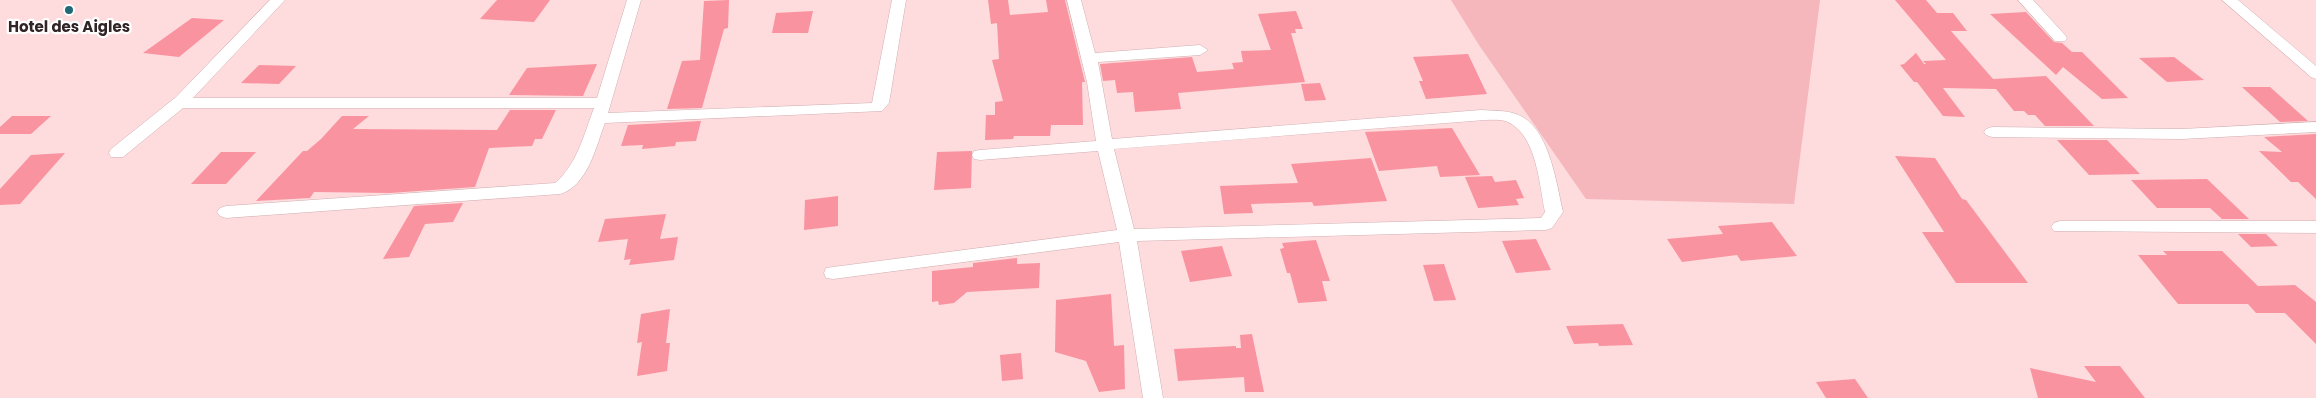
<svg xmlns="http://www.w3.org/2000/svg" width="2316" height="398" font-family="Poppins,sans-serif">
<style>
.green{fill:#f5b6bc}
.building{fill:#f9939f}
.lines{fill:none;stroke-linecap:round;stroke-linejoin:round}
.street-casing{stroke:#d1afb2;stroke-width:1}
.street{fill:#fff;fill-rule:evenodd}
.poi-dot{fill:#216976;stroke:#fff;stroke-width:2}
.labels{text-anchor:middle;stroke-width:4.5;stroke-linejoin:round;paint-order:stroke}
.poi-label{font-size:15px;font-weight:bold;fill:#322526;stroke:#fff}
</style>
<rect width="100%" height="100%" fill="#fedbdd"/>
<!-- green -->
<path class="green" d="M1451 0H1820L1794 204 1586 199 1479 45Z"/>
<!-- building -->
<g class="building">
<path d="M497 0H550L534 22 480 19Z"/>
<path d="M729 0 728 28 724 29 702 108 667 109 682 61 700 60 704 1Z"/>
<path d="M988 0H1008L1010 15 1048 12 1046 0H1065L1085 82H1082L1083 125H1051L1050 136H1014L1013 139 985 140 986 115H995V102L1003 101 992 60 999 59 997 23 991 24Z"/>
<path d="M1895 0H1926L1937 13H1953L1967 31H1951L1993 79 2046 76 2094 126H2045L2035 115H2028L2024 111H2014L1996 89 1943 88 1965 117 1943 116 1917 82H1914L1900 65 1904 64 1916 53 1924 64H1926L1923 61 1946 60Z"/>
<path d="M813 11 808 33H772L776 13Z"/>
<path d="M1296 11 1303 29H1295L1296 33H1291L1305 82 1178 93 1181 109 1135 112 1133 92 1117 93 1115 80 1103 81 1100 64 1192 57 1197 72 1234 69 1232 63 1243 62 1241 51 1271 50 1258 14Z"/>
<path d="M2026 12 2054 42 2062 43 2072 52H2082L2128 98 2102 99 2063 67 2056 75 1990 14Z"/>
<path d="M192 18 224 20 179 57 143 53Z"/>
<path d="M1468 54 1487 94 1426 99 1419 81H1423L1413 57Z"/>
<path d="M2174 57 2204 80 2167 82 2139 58Z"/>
<path d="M597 64 583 96 509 95 527 68Z"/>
<path d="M259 65 296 66 279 84 241 83Z"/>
<path d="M1320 83 1326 100 1305 101 1301 84Z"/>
<path d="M2242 87H2270L2308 121 2280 122Z"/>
<path d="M510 110H556L542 139H535L532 146 489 148 475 187 390 193 314 192 310 198 256 201 303 151H307L321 139 342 116H369L353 129 497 130Z"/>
<path d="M12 116H51L31 134H0V127Z"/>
<path d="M701 121 696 141 676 142 675 146 642 149 643 145 621 146 628 125Z"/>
<path d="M1452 128 1480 175 1440 177 1437 166 1379 171 1365 132Z"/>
<path d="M2316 134V199L2298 182H2291L2259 151 2282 152 2264 137Z"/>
<path d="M2057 140H2107L2140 174 2089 175Z"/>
<path d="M972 151 971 188 934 190 937 152Z"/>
<path d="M221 152H256L226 184H191Z"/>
<path d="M65 153 20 204 0 205V189L31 155Z"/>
<path d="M1895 156 1935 158 1962 199 1966 200 2028 283H1956L1922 232H1944Z"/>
<path d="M1371 158 1387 201 1314 206 1312 202 1251 204 1253 213 1224 214 1220 186 1298 183 1291 164Z"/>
<path d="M1492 176 1495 182 1516 180 1524 198 1516 199 1519 205 1478 208 1465 177Z"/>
<path d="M2207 179 2249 219H2222L2210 208H2157L2131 180Z"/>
<path d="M838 196V226L804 230 805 200Z"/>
<path d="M463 203 453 222 425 224 409 257 383 259 414 206Z"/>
<path d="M666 214 660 239 678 237 674 260 629 265 631 259 624 260 628 239 598 242 605 219Z"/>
<path d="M1772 222 1797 256 1741 261 1737 255 1682 262 1667 239 1723 234 1718 226Z"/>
<path d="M2238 234H2266L2278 246 2251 247Z"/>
<path d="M1536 239 1551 270 1516 273 1502 241Z"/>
<path d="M1316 240 1330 281H1322L1327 301 1298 303 1290 273H1287L1280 249 1284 248 1282 243Z"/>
<path d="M1222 246 1232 276 1190 282 1181 251Z"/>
<path d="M2163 251H2222L2258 286 2295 285 2316 302V344L2285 313H2256L2248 304H2178L2138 255H2167Z"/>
<path d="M1017 258V264L1040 263 1039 288 967 292 954 303 939 305 938 301 932 302V271L973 267V263Z"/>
<path d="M1444 264 1456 300 1434 301 1423 265Z"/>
<path d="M1111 294 1114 346 1124 345 1125 389 1099 392 1086 361 1055 352 1056 300Z"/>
<path d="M670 309 666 343H670L667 371 637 376 642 342 637 343 641 314Z"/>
<path d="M1623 324 1633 345 1599 346 1598 343 1574 344 1566 326Z"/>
<path d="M1252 334 1264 392H1245L1244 377 1178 381 1174 349 1236 346V348H1241L1240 335Z"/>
<path d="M1021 353 1023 379 1002 381 1000 355Z"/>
<path d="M2084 366H2120L2145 398H2038L2030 368 2096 382Z"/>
<path d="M1855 379 1868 398H1826L1816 382Z"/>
</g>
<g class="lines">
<defs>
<g id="street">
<path d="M270 0H285L193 98H597L627 0H641L608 113 872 103 892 0H906L889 103 882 111 605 123C596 146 588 186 560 194L226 218 220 216 217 212 220 208 226 206 555 183C577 165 584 134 594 108H183L123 157H111L109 153 111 149 176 97Z"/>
<path d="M1067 0H1081L1095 53 1200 45 1208 50 1200 55 1098 62 1112 139 1481 110C1493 111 1505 110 1516 114 1549 125 1556 182 1563 212L1552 228 1546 230 1137 241 1163 398H1143L1119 242 833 279 826 278 824 273 826 268 833 267 1117 230 1098 151 980 160 974 159 972 155 974 151 980 150 1096 141 1087 82ZM1485 120C1492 120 1501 119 1508 122 1537 136 1539 184 1545 212L1541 218 1134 229 1114 149Z"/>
<path d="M2018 0H2033L2065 35 2067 38 2065 41H2055Z"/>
<path d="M2222 0H2238L2316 66V79L2311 77Z"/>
<path d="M2316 122V132L2182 139 1992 137 1986 135 1984 132 1986 129 1992 127 2182 129Z"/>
<path d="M2060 221H2316V233L2054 231 2051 227 2054 223Z"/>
</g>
</defs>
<!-- street casing -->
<use href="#street" class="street-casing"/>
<!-- street -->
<use href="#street" class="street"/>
</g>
<!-- markers -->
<circle class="poi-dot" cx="69" cy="10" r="5"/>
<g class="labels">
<!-- poi labels -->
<g class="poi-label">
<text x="69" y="32">Hotel des Aigles</text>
</g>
</g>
</svg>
